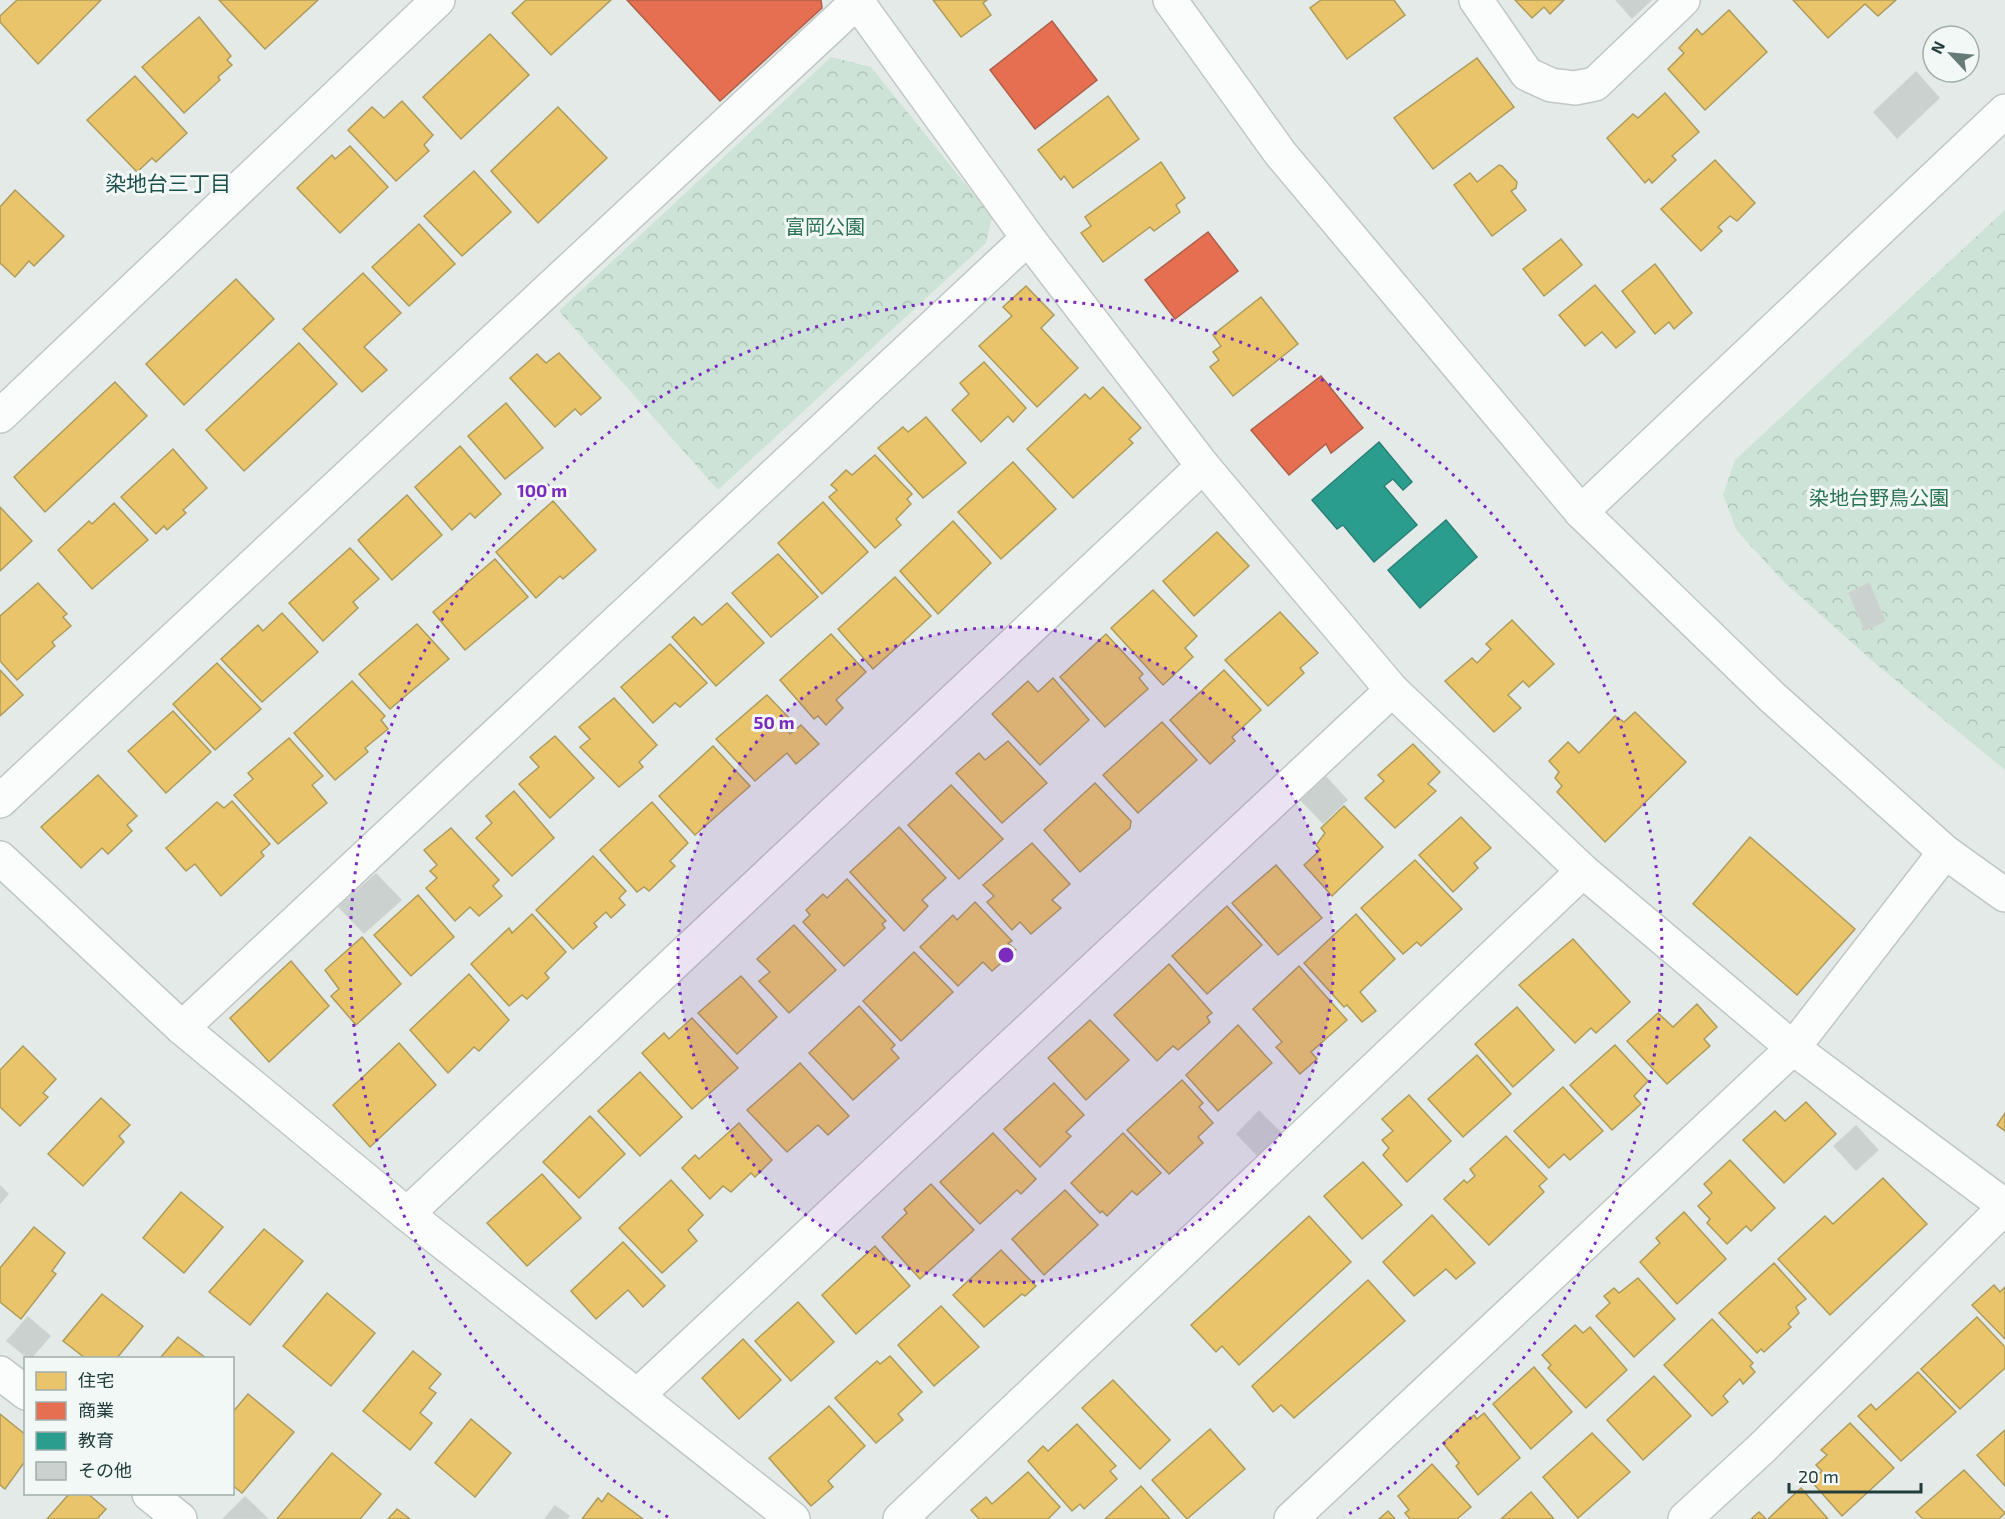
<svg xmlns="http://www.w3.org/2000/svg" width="2005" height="1519" font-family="'Exo 2','Noto Sans JP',sans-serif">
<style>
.forest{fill:url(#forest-crowns)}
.homes{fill:#e9c46a;stroke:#ad9c5c;stroke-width:1.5}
.shops{fill:#e76f51;stroke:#ac604a;stroke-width:1.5}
.schools{fill:#2a9d8f;stroke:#288076;stroke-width:1.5}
.building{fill:#cbd1cf;stroke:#cdd3d1;stroke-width:1.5}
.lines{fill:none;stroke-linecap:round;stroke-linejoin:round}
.street-casing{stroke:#c1c7c5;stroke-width:36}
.secondary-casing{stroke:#c0c7c6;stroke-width:36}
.street{stroke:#fbfcfc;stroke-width:33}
.secondary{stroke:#fbfcfc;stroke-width:33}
.ring{fill:none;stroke:#7b2cbf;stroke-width:3;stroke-dasharray:3 6}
.labels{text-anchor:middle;stroke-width:6;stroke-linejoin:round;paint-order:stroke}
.park-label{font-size:20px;fill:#2c7455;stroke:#f2f8f6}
.neighbourhood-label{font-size:21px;fill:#1e4f4c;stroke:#f2f8f6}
.centre{fill:#7b2cbf;stroke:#f2f8f6;stroke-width:3}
.ring-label{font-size:18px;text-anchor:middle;font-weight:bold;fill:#7b2cbf;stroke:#f2f8f6;stroke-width:6;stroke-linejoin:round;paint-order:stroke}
</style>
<defs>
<pattern id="forest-crowns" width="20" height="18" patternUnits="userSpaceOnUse" patternTransform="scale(1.5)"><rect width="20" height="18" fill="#cde3d8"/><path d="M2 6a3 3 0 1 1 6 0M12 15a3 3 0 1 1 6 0" fill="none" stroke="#b0c4ba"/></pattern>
</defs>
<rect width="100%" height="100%" fill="#e4eae8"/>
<!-- forest -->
<g class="forest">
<path d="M831 57 871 67 992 217 986 243 718 490 559 311Z"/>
<path d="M2005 210V770L1877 665 1784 582 1737 531 1723 495 1735 460Z"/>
</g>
<!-- homes -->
<g class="homes">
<path d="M17 0H101L38 64 0 22V16Z"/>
<path d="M219 0H318L265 49Z"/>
<path d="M526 0H611L551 55 512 13Z"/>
<path d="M737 0H762L749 13Z"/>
<path d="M933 0H987L983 3 991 15 961 37Z"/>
<path d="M1321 0H1394L1405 15 1347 59 1310 8Z"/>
<path d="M1515 0H1564L1550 14 1544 7 1532 18Z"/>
<path d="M1793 0H1896L1878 16 1865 4 1828 38Z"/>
<path d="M1729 10 1767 52 1705 110 1668 69 1684 53 1679 48 1697 29 1702 35Z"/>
<path d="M199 17 231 56 227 60 232 65 218 77 220 80 184 113 142 67Z"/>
<path d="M490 34 529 75 461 139 423 97Z"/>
<path d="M1477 58 1514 107 1433 169 1394 118Z"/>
<path d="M135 76 187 133 156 162 152 158 137 172 87 120Z"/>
<path d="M1665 93 1699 132 1672 156 1676 160 1652 183 1649 179 1645 183 1607 138 1633 114 1638 118Z"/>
<path d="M1108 96 1139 139 1073 188 1064 176 1061 180 1038 150Z"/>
<path d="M402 101 433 135 424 145 429 151 396 181 348 130 372 107 384 118Z"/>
<path d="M558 107 607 158 538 223 491 171Z"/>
<path d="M350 146 388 187 340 233 297 188 332 155 335 159Z"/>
<path d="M1715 160 1755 203 1737 221 1730 216 1718 227 1722 231 1701 251 1661 209Z"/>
<path d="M1161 162 1185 198 1176 205 1180 212 1154 231 1150 227 1103 262 1081 233 1091 226 1085 217Z"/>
<path d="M1499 165 1502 166 1517 182 1516 188 1511 191 1526 210 1492 236 1454 185 1470 173 1477 182Z"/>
<path d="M474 171 511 212 462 256 424 216Z"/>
<path d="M15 190 64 236 34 266 29 261 15 277 0 263V207Z"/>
<path d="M419 224 455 264 409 306 372 267Z"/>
<path d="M1561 239 1582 265 1544 296 1523 269Z"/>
<path d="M1655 264 1692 313 1674 329 1669 322 1655 334 1622 291Z"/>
<path d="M363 273 401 313 364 347 387 370 362 392 303 329Z"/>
<path d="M236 279 274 319 184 405 146 364Z"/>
<path d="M1595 285 1635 332 1616 348 1602 332 1585 346 1559 315Z"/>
<path d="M1026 286 1054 315 1041 328 1078 368 1037 407 979 346 1012 316 1003 307Z"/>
<path d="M1261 297 1298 344 1233 396 1210 367 1219 360 1213 352 1221 346 1213 335Z"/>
<path d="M299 343 337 384 244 471 206 430Z"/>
<path d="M559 353 601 398 581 415 575 409 555 427 510 378 537 354 546 363Z"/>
<path d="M984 362 1026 408 1013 422 1008 416 981 442 952 410 969 394 960 383Z"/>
<path d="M115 382 147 416 45 512 14 477Z"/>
<path d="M1103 387 1141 428 1129 439 1133 443 1073 498 1027 449 1085 394 1090 399Z"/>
<path d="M506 403 543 448 505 479 468 436Z"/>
<path d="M926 417 966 463 923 498 878 448 903 427 908 432Z"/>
<path d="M460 446 501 494 475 518 470 513 452 530 415 487Z"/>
<path d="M173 449 207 488 183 510 186 513 167 530 164 526 156 534 121 497Z"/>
<path d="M875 455 912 494 907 499 911 504 896 519 901 525 875 548 829 497 837 490 831 485 846 470 852 475Z"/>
<path d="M1013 462 1056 509 1001 559 958 512Z"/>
<path d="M407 495 442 535 392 580 358 540Z"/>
<path d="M553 501 596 550 563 579 560 576 536 598 496 552Z"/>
<path d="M823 502 868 552 822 594 778 543Z"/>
<path d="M114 503 148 540 92 589 58 550 89 521 92 524Z"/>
<path d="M0 507 32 541 0 571Z"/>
<path d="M953 521 991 563 938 614 900 571Z"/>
<path d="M1217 532 1249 566 1194 616 1163 581Z"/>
<path d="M350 548 379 579 353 602 358 608 323 641 289 603Z"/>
<path d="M778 554 818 597 771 637 732 593Z"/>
<path d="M495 559 528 597 465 650 433 612Z"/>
<path d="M895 577 931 616 873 669 838 629Z"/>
<path d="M38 583 67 614 63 617 71 626 52 642 55 646 17 680 0 661V616Z"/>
<path d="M1153 590 1197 636 1185 648 1193 657 1163 685 1111 628Z"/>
<path d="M727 603 764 643 716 686 672 637 694 617 702 625Z"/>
<path d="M1280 612 1318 653 1300 668 1304 673 1268 706 1225 660Z"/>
<path d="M282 613 318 652 262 702 221 659 258 625 263 631Z"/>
<path d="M1512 620 1554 664 1529 687 1523 681 1508 695 1521 708 1494 732 1445 681 1472 658 1477 663 1491 649 1486 644Z"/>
<path d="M417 624 449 659 390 709 359 674Z"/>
<path d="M831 634 866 672 836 700 843 708 826 725 818 716 814 719 780 680Z"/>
<path d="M1106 634 1143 674 1139 678 1148 689 1105 727 1060 677Z"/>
<path d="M670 644 707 683 680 707 675 703 653 723 621 687Z"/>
<path d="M217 663 261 709 215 750 173 704Z"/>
<path d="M0 670 23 695 0 716Z"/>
<path d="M1224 670 1261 710 1232 737 1235 741 1210 764 1170 720Z"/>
<path d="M1053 678 1089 720 1040 765 992 714 1028 681 1038 692Z"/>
<path d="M352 681 385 716 381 720 388 729 365 748 368 752 335 780 294 733Z"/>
<path d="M767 695 791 720 784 726 790 734 801 725 819 744 796 764 787 753 755 781 716 739Z"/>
<path d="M614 698 657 745 639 762 643 767 619 787 580 747 590 739 579 727Z"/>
<path d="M173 711 211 752 166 793 128 751Z"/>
<path d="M1635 712 1686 762 1605 842 1557 792 1562 786 1555 778 1559 772 1549 761 1568 742 1579 753 1615 716 1624 722Z"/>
<path d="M1162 722 1197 760 1138 813 1103 775Z"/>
<path d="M555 736 594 778 550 818 519 784 539 767 530 757Z"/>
<path d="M289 738 323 776 312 785 327 803 278 844 234 795 253 779 248 773Z"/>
<path d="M1008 741 1047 783 1002 823 956 773 979 753 985 760Z"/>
<path d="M1413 744 1440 772 1428 784 1436 791 1395 828 1365 798 1384 781 1378 775Z"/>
<path d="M713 746 750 786 695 835 659 796Z"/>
<path d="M98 775 137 816 127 825 132 831 108 854 102 848 81 868 41 827Z"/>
<path d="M1095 783 1131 821 1130 828 1080 872 1044 830Z"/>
<path d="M951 785 1003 839 959 879 908 825Z"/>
<path d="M514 791 554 838 512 876 476 838 492 823 486 816Z"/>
<path d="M232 801 270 844 261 852 264 856 221 896 195 864 186 871 166 848 217 802 224 808Z"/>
<path d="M652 802 688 843 670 861 675 866 649 891 644 887 637 892 600 850Z"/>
<path d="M1344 806 1383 847 1332 896 1304 865 1320 850 1316 845 1325 833 1321 828Z"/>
<path d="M1461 817 1491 848 1474 863 1478 868 1453 892 1419 855Z"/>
<path d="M899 827 946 878 922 900 928 906 904 931 850 872Z"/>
<path d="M451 828 499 880 493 886 502 896 479 916 470 907 455 921 426 888 437 878 430 871 437 865 424 850Z"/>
<path d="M1750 837 1855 929 1797 995 1693 904Z"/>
<path d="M1032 843 1070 884 1052 900 1061 908 1031 934 1020 922 1012 930 987 902 994 896 983 885Z"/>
<path d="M593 856 626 891 619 898 625 905 611 918 606 912 594 923 597 927 573 949 536 910Z"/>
<path d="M1415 860 1462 909 1421 946 1417 942 1403 954 1361 908Z"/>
<path d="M1276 865 1322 918 1278 955 1232 903Z"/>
<path d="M847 879 886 921 882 924 885 928 844 966 803 922 810 915 806 910 823 894 827 898Z"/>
<path d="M418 895 454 937 411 976 374 935Z"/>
<path d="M975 902 1012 941 1008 943 1016 950 992 971 983 962 958 986 920 947 953 915 957 920Z"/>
<path d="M1227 906 1262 945 1207 994 1172 956Z"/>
<path d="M532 914 566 952 545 973 549 978 527 999 522 995 509 1006 471 964 509 928 512 933Z"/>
<path d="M1356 914 1395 959 1360 992 1376 1011 1362 1022 1347 1005 1344 1007 1304 963Z"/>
<path d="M794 925 836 970 789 1013 759 981 770 972 757 959Z"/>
<path d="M362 937 401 984 356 1025 331 996 339 989 325 970Z"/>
<path d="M1573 939 1630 1002 1596 1033 1591 1028 1575 1043 1519 985Z"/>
<path d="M914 952 953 992 901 1041 863 1001Z"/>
<path d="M291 961 329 1006 269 1062 230 1018Z"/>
<path d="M1169 964 1212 1013 1207 1017 1210 1022 1178 1050 1173 1046 1157 1061 1114 1015Z"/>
<path d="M1299 966 1347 1020 1311 1052 1317 1059 1300 1074 1276 1047 1282 1042 1253 1009Z"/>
<path d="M469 974 509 1020 479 1051 474 1047 448 1073 410 1030Z"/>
<path d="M741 976 777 1017 737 1054 698 1013Z"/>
<path d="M1697 1004 1717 1027 1704 1039 1710 1046 1667 1084 1627 1041 1658 1013 1673 1027Z"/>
<path d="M859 1006 895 1045 891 1049 899 1058 853 1100 809 1053Z"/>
<path d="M1517 1007 1554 1050 1513 1087 1475 1044Z"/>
<path d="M692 1018 738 1068 692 1109 642 1053 664 1033 669 1039Z"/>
<path d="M1090 1020 1129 1060 1086 1100 1048 1058Z"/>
<path d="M1238 1025 1272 1063 1218 1111 1186 1075Z"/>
<path d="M399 1043 436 1085 370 1147 333 1105Z"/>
<path d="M1615 1045 1648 1081 1634 1096 1641 1104 1612 1130 1570 1085Z"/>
<path d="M23 1046 56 1079 43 1093 48 1097 20 1126 0 1107V1070Z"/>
<path d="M1477 1055 1511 1094 1463 1137 1428 1099Z"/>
<path d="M800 1063 849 1116 828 1135 818 1125 787 1152 747 1110Z"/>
<path d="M640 1072 682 1117 640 1156 598 1111Z"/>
<path d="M1182 1080 1203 1103 1199 1107 1213 1123 1198 1137 1203 1143 1169 1174 1127 1130Z"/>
<path d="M1054 1083 1084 1115 1066 1132 1071 1136 1040 1167 1004 1129Z"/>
<path d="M1563 1087 1603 1131 1570 1160 1564 1154 1549 1168 1514 1131Z"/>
<path d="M1409 1095 1451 1141 1407 1182 1383 1155 1389 1148 1382 1140 1393 1131 1382 1119Z"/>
<path d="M101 1098 130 1125 119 1136 124 1142 83 1186 48 1154Z"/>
<path d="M1806 1102 1836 1134 1784 1183 1743 1140 1775 1111 1785 1121Z"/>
<path d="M2005 1113V1131L1997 1125Z"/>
<path d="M590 1116 625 1154 579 1198 543 1162Z"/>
<path d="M739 1123 772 1160 755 1177 751 1173 731 1192 723 1186 710 1199 682 1168 695 1155 699 1159Z"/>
<path d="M993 1133 1036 1179 1021 1194 1017 1190 980 1224 940 1182Z"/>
<path d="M1123 1133 1161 1173 1137 1195 1132 1191 1107 1216 1102 1211 1100 1213 1071 1183Z"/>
<path d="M1506 1136 1547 1179 1539 1186 1544 1192 1489 1245 1444 1199 1464 1180 1467 1183 1475 1176 1470 1169Z"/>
<path d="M1730 1160 1775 1208 1751 1231 1746 1226 1727 1244 1707 1223 1710 1219 1698 1206 1712 1193 1704 1184Z"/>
<path d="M1363 1162 1402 1205 1362 1239 1324 1196Z"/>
<path d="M542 1174 581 1218 527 1266 487 1223Z"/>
<path d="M1883 1178 1927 1224 1830 1315 1778 1259 1825 1216 1833 1224Z"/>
<path d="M671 1180 703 1215 688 1230 697 1241 662 1273 619 1228Z"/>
<path d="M931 1184 974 1230 920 1279 882 1237 907 1213 904 1209Z"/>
<path d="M1065 1190 1098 1225 1044 1275 1012 1239Z"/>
<path d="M181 1192 223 1227 184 1273 143 1238Z"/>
<path d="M1684 1212 1726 1259 1677 1304 1640 1262 1660 1243 1656 1238Z"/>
<path d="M1432 1215 1475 1263 1456 1279 1446 1269 1414 1296 1383 1262Z"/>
<path d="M1309 1216 1351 1262 1239 1365 1222 1346 1216 1352 1191 1325Z"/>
<path d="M34 1227 65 1253 52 1271 56 1274 21 1319 0 1302V1268Z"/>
<path d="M264 1229 303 1261 250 1325 209 1292Z"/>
<path d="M623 1242 665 1286 643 1307 628 1290 596 1319 571 1291Z"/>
<path d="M875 1246 910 1286 856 1334 822 1295Z"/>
<path d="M1001 1250 1036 1286 1025 1296 1022 1294 984 1327 953 1295Z"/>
<path d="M1774 1263 1806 1299 1796 1307 1799 1313 1788 1324 1791 1327 1764 1352 1761 1349 1757 1353 1719 1313Z"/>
<path d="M1638 1278 1675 1319 1634 1357 1596 1316 1610 1303 1604 1296 1614 1288 1619 1293Z"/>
<path d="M1368 1280 1405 1321 1294 1418 1281 1405 1273 1412 1252 1386Z"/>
<path d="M1994 1285 2000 1292 2005 1287V1339L1972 1305Z"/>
<path d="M327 1293 375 1333 331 1386 283 1346Z"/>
<path d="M102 1294 143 1326 117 1358H85L63 1341Z"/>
<path d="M798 1302 834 1342 791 1381 755 1341Z"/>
<path d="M941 1306 979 1347 934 1386 898 1345Z"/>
<path d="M1977 1317 2005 1347V1368L1960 1409 1921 1369Z"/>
<path d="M1712 1319 1753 1363 1750 1366 1755 1372 1743 1384 1740 1379 1723 1396 1728 1402 1712 1416 1664 1365Z"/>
<path d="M1575 1325 1583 1333 1590 1327 1627 1370 1586 1408 1548 1368 1551 1365 1542 1355Z"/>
<path d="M178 1337 206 1358H160Z"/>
<path d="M743 1339 781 1380 739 1419 702 1378Z"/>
<path d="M413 1351 441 1374 429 1388 436 1393 420 1413 432 1423 410 1450 363 1411Z"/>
<path d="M890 1356 922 1392 898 1414 903 1420 876 1443 835 1398 877 1361 880 1364Z"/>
<path d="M1534 1367 1572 1412 1531 1449 1493 1404Z"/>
<path d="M1918 1372 1956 1412 1901 1461 1858 1416 1871 1404 1876 1410Z"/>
<path d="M1654 1376 1691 1416 1643 1460 1607 1420Z"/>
<path d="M1113 1380 1170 1440 1140 1469 1082 1408Z"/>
<path d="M248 1394 294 1432 242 1493 232 1485V1413Z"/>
<path d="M829 1406 865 1446 828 1481 833 1487 811 1506 769 1458Z"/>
<path d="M1484 1413 1520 1458 1478 1495 1456 1466 1459 1463 1443 1443 1474 1415 1477 1419Z"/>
<path d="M0 1414 26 1435V1460L5 1489 0 1485Z"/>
<path d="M471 1419 511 1453 475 1497 435 1463Z"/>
<path d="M1850 1423 1894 1468 1842 1516 1811 1481 1822 1471 1816 1465 1827 1455 1821 1450Z"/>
<path d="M1077 1424 1116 1466 1110 1471 1117 1479 1084 1509 1080 1504 1072 1511 1028 1461 1043 1446 1048 1451Z"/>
<path d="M1210 1429 1245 1469 1187 1519 1152 1480Z"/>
<path d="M2005 1430V1486L1977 1455Z"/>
<path d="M1592 1433 1630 1472 1578 1518 1543 1477Z"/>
<path d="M332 1453 381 1494 360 1519H277Z"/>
<path d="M1432 1464 1471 1507 1457 1519H1410L1405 1513 1409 1510 1398 1496Z"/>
<path d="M1964 1470 2005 1513 1999 1519H1923L1916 1512Z"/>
<path d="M1028 1472 1060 1507 1048 1519H979L971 1510 986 1497 992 1504Z"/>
<path d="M1141 1486 1170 1519H1105Z"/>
<path d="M1801 1488 1828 1519H1768Z"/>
<path d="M1531 1492 1554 1519H1501Z"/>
<path d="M608 1493 643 1519H582L598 1498 602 1502Z"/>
<path d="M69 1494H88L106 1509 97 1519H47Z"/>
<path d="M397 1509 410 1519H388Z"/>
<path d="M1388 1511 1395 1519H1379Z"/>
<path d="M1759 1512 1766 1519H1751Z"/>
</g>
<!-- shops -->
<g class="shops">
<path d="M627 0H821L822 8 720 101Z"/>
<path d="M1052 21 1097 80 1035 129 990 70Z"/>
<path d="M1208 232 1238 271 1175 319 1145 280Z"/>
<path d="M1321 376 1363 428 1331 453 1326 444 1289 475 1251 430Z"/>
</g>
<!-- schools -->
<g class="schools">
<path d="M1379 442 1412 482 1403 490 1393 479 1384 486 1417 525 1374 562 1343 525 1337 529 1312 500Z"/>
<path d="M1446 520 1477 557 1420 608 1388 570Z"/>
</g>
<!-- building -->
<g class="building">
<path d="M1616 0H1651L1632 18Z"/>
<path d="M1916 72 1939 98 1897 138 1874 112Z"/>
<path d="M1869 583 1885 621 1865 630 1849 593Z"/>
<path d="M1326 777 1347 800 1323 823 1301 800Z"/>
<path d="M376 874 401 900 364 933 339 907Z"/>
<path d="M1259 1111 1282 1134 1258 1156 1237 1134Z"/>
<path d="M1856 1126 1878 1150 1856 1170 1834 1146Z"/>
<path d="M0 1186 8 1194 0 1203Z"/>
<path d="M28 1317 50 1336 31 1358H28L7 1341Z"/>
<path d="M245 1497 267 1518 223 1519Z"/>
<path d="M555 1506 569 1516 567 1519H545Z"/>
</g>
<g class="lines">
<defs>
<g id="street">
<path d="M856 0 1028 238 1203 466 1392 690 1583 871 1793 1048 2005 1206"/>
<path d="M1476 0 1527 74 1551 85 1575 88 1595 84 1683 0"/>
<path d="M0 416 438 0"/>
<path d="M0 801 859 0"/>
<path d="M0 858 182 1028 407 1214 793 1519"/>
<path d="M182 1028 1028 238"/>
<path d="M407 1214 1203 466"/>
<path d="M0 1373 26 1393"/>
<path d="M638 1395 1392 690"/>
<path d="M149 1494 180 1519"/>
<path d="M900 1519 1583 871"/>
<path d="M1291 1519 1793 1048 1945 852"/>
<path d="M1685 1519 1762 1448 2005 1207"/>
</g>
<g id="secondary">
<path d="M1170 0 1280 153 1581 512 1772 697 1945 852 2005 895"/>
<path d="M1581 512 2005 111"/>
</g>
</defs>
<!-- street casing -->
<use href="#street" class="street-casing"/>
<!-- secondary casing -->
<use href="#secondary" class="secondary-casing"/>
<!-- street -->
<use href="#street" class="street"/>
<!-- secondary -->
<use href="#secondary" class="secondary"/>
</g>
<!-- distance rings -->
<circle cx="1006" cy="955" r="328" fill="#7b2cbf" fill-opacity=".12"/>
<g class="ring">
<circle cx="1006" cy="955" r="328"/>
<path d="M668 1517A656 656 0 1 1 1344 1517"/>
</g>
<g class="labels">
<!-- park labels -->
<g class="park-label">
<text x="825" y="234">富岡公園</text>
<text x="1879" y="505">染地台野鳥公園</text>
</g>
<!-- neighbourhood labels -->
<g class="neighbourhood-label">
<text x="168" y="191">染地台三丁目</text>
</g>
</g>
<circle cx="1006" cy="955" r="9" class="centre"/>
<g class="ring-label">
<text x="542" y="497">100 m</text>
<text x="774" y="729">50 m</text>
</g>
<!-- legend -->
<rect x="24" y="1357" width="210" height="138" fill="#f2f8f6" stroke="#9fadab" stroke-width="1.5"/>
<rect x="36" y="1372" width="30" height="18" fill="#e9c46a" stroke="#9fadab" stroke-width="1.5"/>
<text x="78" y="1387" font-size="18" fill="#223d3b">住宅</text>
<rect x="36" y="1402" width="30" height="18" fill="#e76f51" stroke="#9fadab" stroke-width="1.5"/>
<text x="78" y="1417" font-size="18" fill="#223d3b">商業</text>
<rect x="36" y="1432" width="30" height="18" fill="#2a9d8f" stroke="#9fadab" stroke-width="1.5"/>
<text x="78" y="1447" font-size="18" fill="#223d3b">教育</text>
<rect x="36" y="1462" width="30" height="18" fill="#cbd1cf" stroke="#9fadab" stroke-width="1.5"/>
<text x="78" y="1477" font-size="18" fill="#223d3b">その他</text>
<!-- north arrow -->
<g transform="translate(1951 54) rotate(296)"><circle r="28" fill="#f2f8f6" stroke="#9fadab" stroke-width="1.5"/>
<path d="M0-4.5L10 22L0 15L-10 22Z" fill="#667a78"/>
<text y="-9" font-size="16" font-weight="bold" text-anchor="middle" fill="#223d3b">N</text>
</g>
<!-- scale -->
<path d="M1789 1483v9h132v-9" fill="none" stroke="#223d3b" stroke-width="3"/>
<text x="1798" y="1483" font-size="18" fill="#223d3b" stroke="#f2f8f6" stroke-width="4.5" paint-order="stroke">20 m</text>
</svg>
